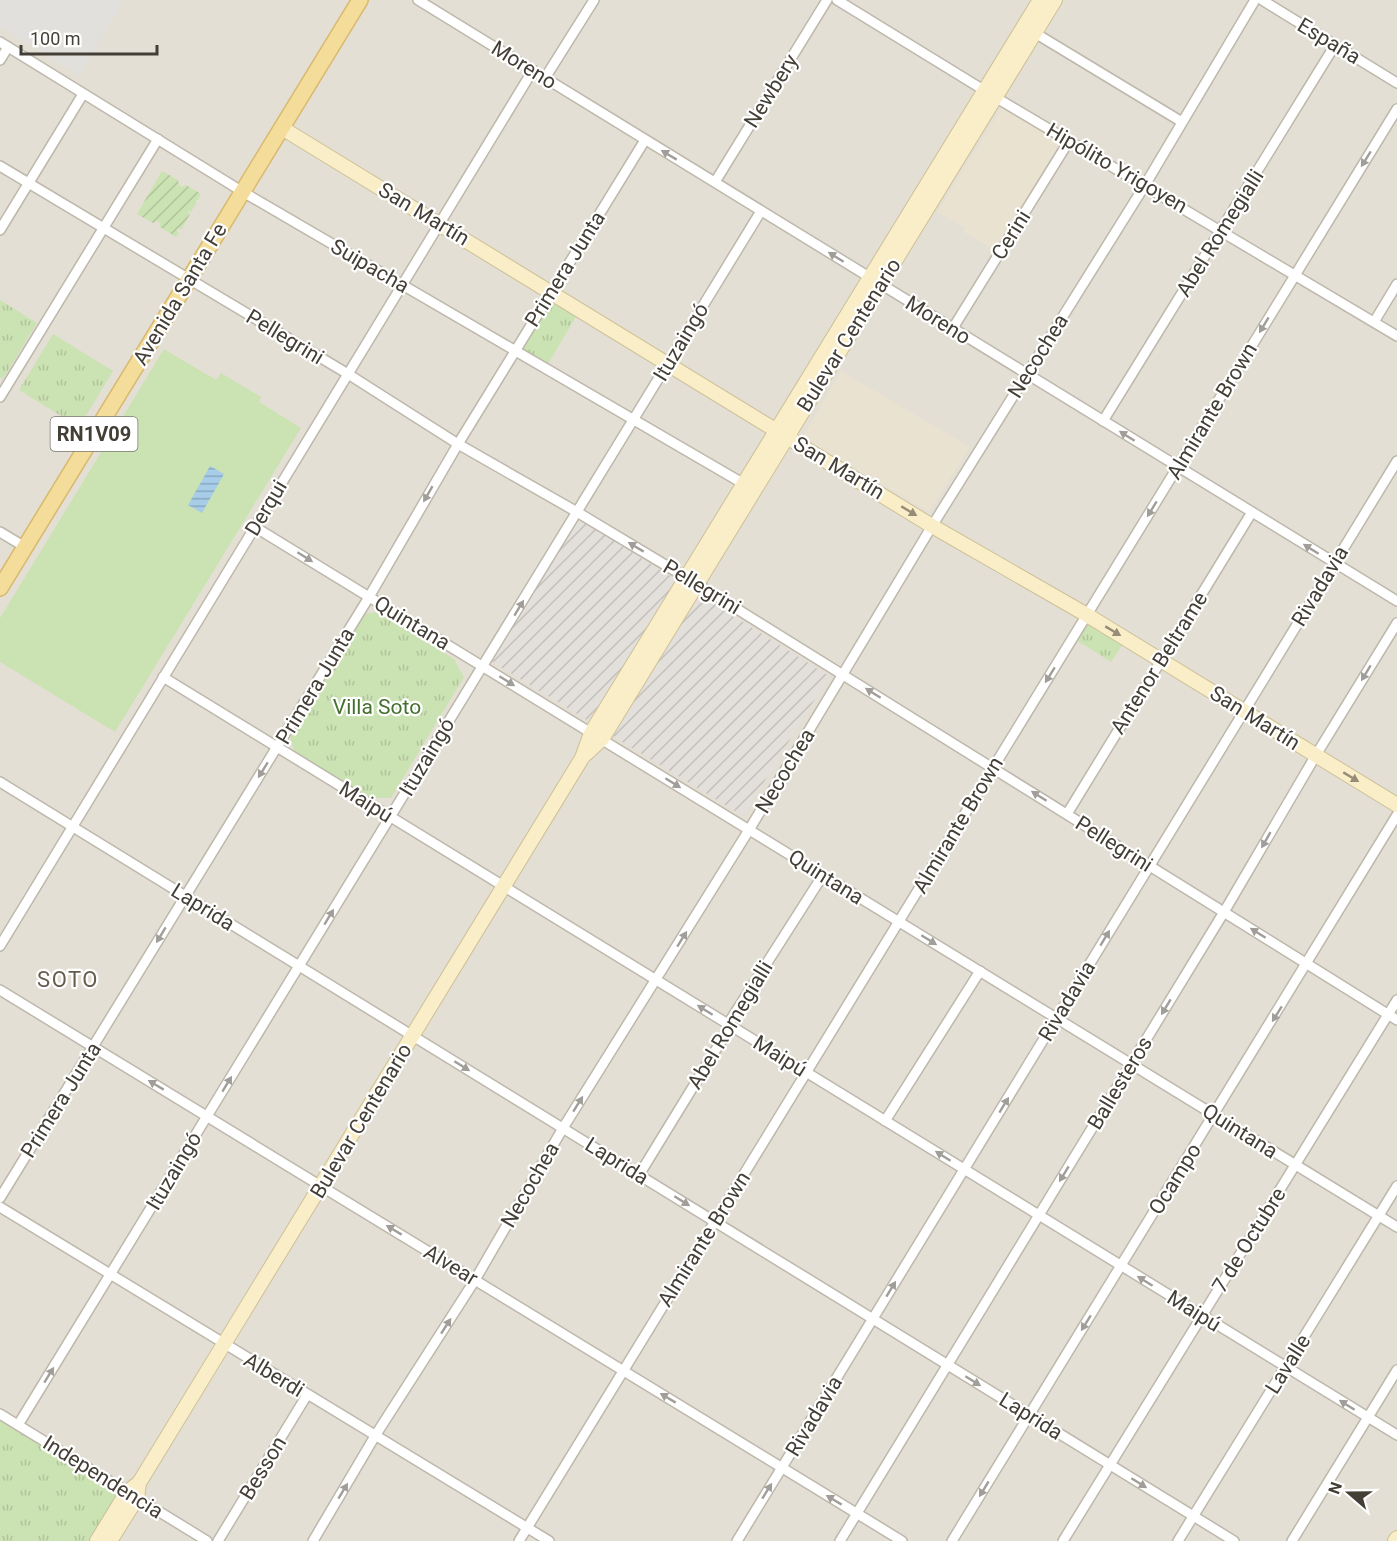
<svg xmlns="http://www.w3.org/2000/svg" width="1397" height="1541" viewBox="0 0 1397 1541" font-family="Roboto,sans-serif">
  <defs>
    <pattern id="industrial-furrows" width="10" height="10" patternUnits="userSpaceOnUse" patternTransform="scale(1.5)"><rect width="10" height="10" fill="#e3dfda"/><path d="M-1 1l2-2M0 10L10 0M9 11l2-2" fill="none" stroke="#c4c0bc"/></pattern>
    <pattern id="park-tufts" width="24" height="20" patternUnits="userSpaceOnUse" patternTransform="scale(1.5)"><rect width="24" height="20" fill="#cbe2b2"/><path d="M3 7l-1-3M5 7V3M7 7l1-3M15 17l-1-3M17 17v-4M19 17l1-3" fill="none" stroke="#b0c39a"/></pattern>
    <pattern id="garden-furrows" width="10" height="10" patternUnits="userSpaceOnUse" patternTransform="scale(1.5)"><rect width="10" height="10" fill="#cbe2b2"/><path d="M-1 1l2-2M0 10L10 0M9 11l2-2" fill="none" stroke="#b0c39a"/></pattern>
    <pattern id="water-rules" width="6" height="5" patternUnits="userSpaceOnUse" patternTransform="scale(1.5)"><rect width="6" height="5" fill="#a7cde9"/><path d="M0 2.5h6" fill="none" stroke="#8aa8be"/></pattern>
  </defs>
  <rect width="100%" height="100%" fill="#f1eee6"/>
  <!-- residential -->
  <rect fill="#e4dfd4" x="0" y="0" width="1397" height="1541"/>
  <!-- industrial -->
  <polygon fill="url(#industrial-furrows)" points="579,519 829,676 743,816 491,661"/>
  <!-- education -->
  <g fill="#e9e2d1">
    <polygon points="1002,108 1062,140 996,250 963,232 965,228 937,212"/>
    <polygon points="841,371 970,447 929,512 802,438"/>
  </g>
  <!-- grass -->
  <polygon fill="#cbe2b2" points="164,349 216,380 221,373 261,397 259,402 301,428 115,732 0,662 0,618"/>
  <!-- park -->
  <g fill="url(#park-tufts)">
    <polygon points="551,292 580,310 545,369 515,352"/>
    <polygon points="0,300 37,323 3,379 0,377"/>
    <polygon points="53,334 113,371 79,427 19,390"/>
    <polygon points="376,612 454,659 464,677 391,798 370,798 295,753 290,737 364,614"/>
    <polygon points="1087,615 1126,639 1111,662 1073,638"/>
    <polygon points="0,1414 127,1492 97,1541 0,1541"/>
  </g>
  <!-- garden -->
  <polygon fill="url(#garden-furrows)" points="162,171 178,180 179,185 182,187 186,185 201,194 198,200 195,200 197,202 191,212 189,210 188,213 190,214 181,230 178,228 177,231 179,233 176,237 160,227 160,223 157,221 153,223 137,214"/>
  <!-- parking -->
  <polygon fill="#e2e0dd" points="0,0 124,0 79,75 0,27"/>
  <!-- water -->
  <polygon fill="url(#water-rules)" points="210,466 224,474 202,513 188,505"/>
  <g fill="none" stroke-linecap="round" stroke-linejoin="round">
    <defs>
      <g id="street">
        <polyline points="418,0 1397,601"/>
        <polyline points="837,0 995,97 1397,336"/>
        <polyline points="1262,0 1397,83"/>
        <polyline points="1035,33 1182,122"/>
        <polyline points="0,42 243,192 744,484"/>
        <polyline points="0,60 8,47"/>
        <polyline points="545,78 594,0"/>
        <polyline points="0,166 348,374 458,444 577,512 697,584 1397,1020"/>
        <polyline points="715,182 827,0"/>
        <polyline points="0,230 83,94"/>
        <polyline points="1374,322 1397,284"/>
        <polyline points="953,328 1069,141"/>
        <polyline points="0,397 158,139"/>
        <polyline points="1103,421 1335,45"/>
        <polyline points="255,527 1397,1227"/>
        <polyline points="0,532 25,547"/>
        <polyline points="163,677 1397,1435"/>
        <polyline points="0,782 1234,1541"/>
        <polyline points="1067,814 1252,512"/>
        <polyline points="0,946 533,70"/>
        <polyline points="0,990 902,1541"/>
        <polyline points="885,1121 980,971"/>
        <polyline points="639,1175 726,1033 728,1024 823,875"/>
        <polyline points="0,1198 369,597 458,444 645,140"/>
        <polyline points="0,1207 549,1541"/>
        <polyline points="0,1414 207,1541"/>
        <polyline points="18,1425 761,211"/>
        <polyline points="218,1541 307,1395"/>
        <polyline points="313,1541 375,1436 475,1280 563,1128 749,830 932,526 1145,185 1255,0"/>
        <polyline points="519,1541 1397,109"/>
        <polyline points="737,1541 1397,461"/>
        <polyline points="840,1541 1224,912 1316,755 1397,623"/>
        <polyline points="952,1541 1397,815"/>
        <polyline points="1063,1541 1397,1000"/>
        <polyline points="1178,1541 1397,1186"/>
        <polyline points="1292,1541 1397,1370"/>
      </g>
      <g id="secondary">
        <polyline points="282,128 932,526 1087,615 1397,805"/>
        <polyline points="586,754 602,739 1055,0"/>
        <polyline points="97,1541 127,1492 139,1483"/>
        <polyline points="110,1541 137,1498 139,1483 582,758 591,733 1040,0"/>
        <polyline points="1395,1541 1397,1538"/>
      </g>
      <polyline id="primary" points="0,588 360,0"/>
    </defs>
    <!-- street casing -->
    <use href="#street" stroke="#beb8ac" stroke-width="12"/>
    <!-- secondary casing -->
    <use href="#secondary" stroke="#cdc099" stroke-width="16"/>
    <!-- primary casing -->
    <use href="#primary" stroke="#d8b96d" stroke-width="18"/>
    <!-- street -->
    <use href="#street" stroke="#fff" stroke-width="9"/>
    <!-- secondary -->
    <use href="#secondary" stroke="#f9eec7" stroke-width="14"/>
    <!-- primary -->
    <use href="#primary" stroke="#f4dc9b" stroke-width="15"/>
  </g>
  <!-- one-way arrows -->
  <defs><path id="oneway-solid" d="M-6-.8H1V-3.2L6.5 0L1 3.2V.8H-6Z" transform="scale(1.5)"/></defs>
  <g fill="#a19e9a">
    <use href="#oneway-solid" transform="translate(669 155) rotate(-149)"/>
    <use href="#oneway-solid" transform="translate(1366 159) rotate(122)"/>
    <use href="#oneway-solid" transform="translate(836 257) rotate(-148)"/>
    <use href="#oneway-solid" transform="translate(1264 325) rotate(121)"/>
    <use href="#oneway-solid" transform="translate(1127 436) rotate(-148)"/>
    <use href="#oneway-solid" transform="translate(428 494) rotate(120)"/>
    <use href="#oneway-solid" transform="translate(1152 509) rotate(121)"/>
    <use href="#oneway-solid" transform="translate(636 547) rotate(-149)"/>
    <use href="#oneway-solid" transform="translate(1311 549) rotate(-148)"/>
    <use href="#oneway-solid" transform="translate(305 557) rotate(32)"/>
    <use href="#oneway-solid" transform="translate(519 608) rotate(-59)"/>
    <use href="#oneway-solid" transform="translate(1366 673) rotate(121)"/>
    <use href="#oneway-solid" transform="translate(1050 675) rotate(122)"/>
    <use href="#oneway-solid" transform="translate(507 681) rotate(32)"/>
    <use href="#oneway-solid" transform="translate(873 693) rotate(-148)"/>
    <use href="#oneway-solid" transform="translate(263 770) rotate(122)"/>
    <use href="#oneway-solid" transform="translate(673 783) rotate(32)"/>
    <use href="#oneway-solid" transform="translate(1039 796) rotate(-148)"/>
    <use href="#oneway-solid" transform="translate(1266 840) rotate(120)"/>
    <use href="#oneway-solid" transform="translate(329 917) rotate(-59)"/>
    <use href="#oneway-solid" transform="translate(1258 933) rotate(-148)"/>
    <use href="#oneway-solid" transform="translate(161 935) rotate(121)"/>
    <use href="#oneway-solid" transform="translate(1105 938) rotate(-59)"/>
    <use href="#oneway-solid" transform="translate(682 939) rotate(-58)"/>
    <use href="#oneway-solid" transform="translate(929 940) rotate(32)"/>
    <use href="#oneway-solid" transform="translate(1166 1007) rotate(121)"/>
    <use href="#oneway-solid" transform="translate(705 1010) rotate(-148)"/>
    <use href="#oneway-solid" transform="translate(1277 1014) rotate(122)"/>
    <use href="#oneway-solid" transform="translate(462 1066) rotate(32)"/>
    <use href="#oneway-solid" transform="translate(227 1084) rotate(-59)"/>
    <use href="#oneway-solid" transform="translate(156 1085) rotate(-149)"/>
    <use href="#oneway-solid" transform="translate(578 1104) rotate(-58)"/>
    <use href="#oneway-solid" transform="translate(1004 1105) rotate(-59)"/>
    <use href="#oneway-solid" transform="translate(943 1156) rotate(-148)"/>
    <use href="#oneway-solid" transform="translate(1064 1174) rotate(121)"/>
    <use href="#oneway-solid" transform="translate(682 1201) rotate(32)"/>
    <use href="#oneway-solid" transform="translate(394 1230) rotate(-149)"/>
    <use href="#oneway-solid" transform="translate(1145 1281) rotate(-148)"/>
    <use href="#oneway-solid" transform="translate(891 1289) rotate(-59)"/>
    <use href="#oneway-solid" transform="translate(1086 1323) rotate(122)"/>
    <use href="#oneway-solid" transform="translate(446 1326) rotate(-57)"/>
    <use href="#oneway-solid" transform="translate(49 1375) rotate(-58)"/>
    <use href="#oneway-solid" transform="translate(973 1381) rotate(32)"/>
    <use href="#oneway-solid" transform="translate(668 1398) rotate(-149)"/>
    <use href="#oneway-solid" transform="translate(1347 1405) rotate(-148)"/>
    <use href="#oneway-solid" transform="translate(1139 1483) rotate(32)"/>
    <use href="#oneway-solid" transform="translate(984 1489) rotate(121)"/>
    <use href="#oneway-solid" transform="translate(343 1491) rotate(-59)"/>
    <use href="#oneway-solid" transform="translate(767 1491) rotate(-58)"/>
    <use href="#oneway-solid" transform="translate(834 1500) rotate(-149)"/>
  </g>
  <g fill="#958d77">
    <use href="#oneway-solid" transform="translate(909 511) rotate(31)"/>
    <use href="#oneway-solid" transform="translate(1113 631) rotate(31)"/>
    <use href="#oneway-solid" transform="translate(1351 777) rotate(31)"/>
  </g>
  <g text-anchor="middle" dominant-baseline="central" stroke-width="4.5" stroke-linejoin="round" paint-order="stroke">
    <!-- shield labels -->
    <rect fill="#fff" stroke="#7b7872" stroke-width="1.5" x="50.5" y="417" width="87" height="34" rx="4.5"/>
    <g font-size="20" font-weight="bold" fill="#433e36">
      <text x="94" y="434">RN1V09</text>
    </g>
    <!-- street labels -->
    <g font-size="21" fill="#433e36" stroke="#fff">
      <text transform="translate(1329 41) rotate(31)">España</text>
      <text transform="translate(524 65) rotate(32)">Moreno</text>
      <text transform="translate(771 91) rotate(-58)">Newbery</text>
      <text transform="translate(1117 168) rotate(30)">Hipólito Yrigoyen</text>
      <text transform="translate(424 214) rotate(31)">San Martín</text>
      <text transform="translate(1220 233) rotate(-58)">Abel Romegialli</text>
      <text transform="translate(1011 235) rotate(-58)">Cerini</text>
      <text transform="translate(370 266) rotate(30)">Suipacha</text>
      <text transform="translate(565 269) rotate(-58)">Primera Junta</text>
      <text transform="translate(180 294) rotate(-59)">Avenida Santa Fe</text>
      <text transform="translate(938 320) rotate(32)">Moreno</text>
      <text transform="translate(849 335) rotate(-58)">Bulevar Centenario</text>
      <text transform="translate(285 337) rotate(31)">Pellegrini</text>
      <text transform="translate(681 342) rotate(-59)">Ituzaingó</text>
      <text transform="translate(1038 356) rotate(-58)">Necochea</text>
      <text transform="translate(1212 411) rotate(-59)">Almirante Brown</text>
      <text transform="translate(839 468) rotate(31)">San Martín</text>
      <text transform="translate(266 508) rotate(-59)">Derqui</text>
      <text transform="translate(1320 586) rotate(-59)">Rivadavia</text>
      <text transform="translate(702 587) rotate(31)">Pellegrini</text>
      <text transform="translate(412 623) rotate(31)">Quintana</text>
      <text transform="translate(1159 663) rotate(-58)">Antenor Beltrame</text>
      <text transform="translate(315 686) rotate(-59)">Primera Junta</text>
      <text transform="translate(1255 718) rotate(32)">San Martín</text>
      <text transform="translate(427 757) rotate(-59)">Ituzaingó</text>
      <text transform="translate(785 771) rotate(-59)">Necochea</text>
      <text transform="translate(366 802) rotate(32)">Maipú</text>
      <text transform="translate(958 825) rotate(-59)">Almirante Brown</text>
      <text transform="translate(1114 844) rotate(32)">Pellegrini</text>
      <text transform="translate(826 877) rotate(32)">Quintana</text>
      <text transform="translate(203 907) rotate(32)">Laprida</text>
      <text transform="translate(1067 1001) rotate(-59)">Rivadavia</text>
      <text transform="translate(730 1025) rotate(-59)">Abel Romegialli</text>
      <text transform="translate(780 1056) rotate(32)">Maipú</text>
      <text transform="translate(1120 1083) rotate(-59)">Ballesteros</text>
      <text transform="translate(61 1100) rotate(-58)">Primera Junta</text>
      <text transform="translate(361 1121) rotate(-59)">Bulevar Centenario</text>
      <text transform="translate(1240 1131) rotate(32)">Quintana</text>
      <text transform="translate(617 1161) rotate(32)">Laprida</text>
      <text transform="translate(174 1171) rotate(-59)">Ituzaingó</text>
      <text transform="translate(1175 1179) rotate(-58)">Ocampo</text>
      <text transform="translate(530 1185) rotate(-60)">Necochea</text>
      <text transform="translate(704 1239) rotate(-58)">Almirante Brown</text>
      <text transform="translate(1249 1240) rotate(-58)">7 de Octubre</text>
      <text transform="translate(451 1265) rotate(31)">Alvear</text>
      <text transform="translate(1194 1311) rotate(32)">Maipú</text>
      <text transform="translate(1288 1364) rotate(-58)">Lavalle</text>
      <text transform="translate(274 1375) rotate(31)">Alberdi</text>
      <text transform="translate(814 1416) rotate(-59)">Rivadavia</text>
      <text transform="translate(1031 1416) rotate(32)">Laprida</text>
      <text transform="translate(263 1468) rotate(-59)">Besson</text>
      <text transform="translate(103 1477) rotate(32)">Independencia</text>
    </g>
    <!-- park labels -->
    <g font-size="21" fill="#466f2f" stroke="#fff">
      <text x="377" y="707">Villa Soto</text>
    </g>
    <!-- neighbourhood labels -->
    <g font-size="22" letter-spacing="1.5" fill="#655c4e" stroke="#fff">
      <text x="68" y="979">SOTO</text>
    </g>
  </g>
  <!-- north arrow -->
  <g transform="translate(1349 1493) rotate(290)" stroke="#ffffff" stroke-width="4.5" paint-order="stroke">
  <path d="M0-4.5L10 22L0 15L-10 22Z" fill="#433e36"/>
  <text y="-9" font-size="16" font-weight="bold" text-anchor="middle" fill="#433e36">N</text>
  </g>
  <!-- scale -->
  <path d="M21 45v9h136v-9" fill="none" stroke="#433e36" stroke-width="3"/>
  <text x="30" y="45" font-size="18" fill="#433e36" stroke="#ffffff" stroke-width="4.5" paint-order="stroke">100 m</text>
</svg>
